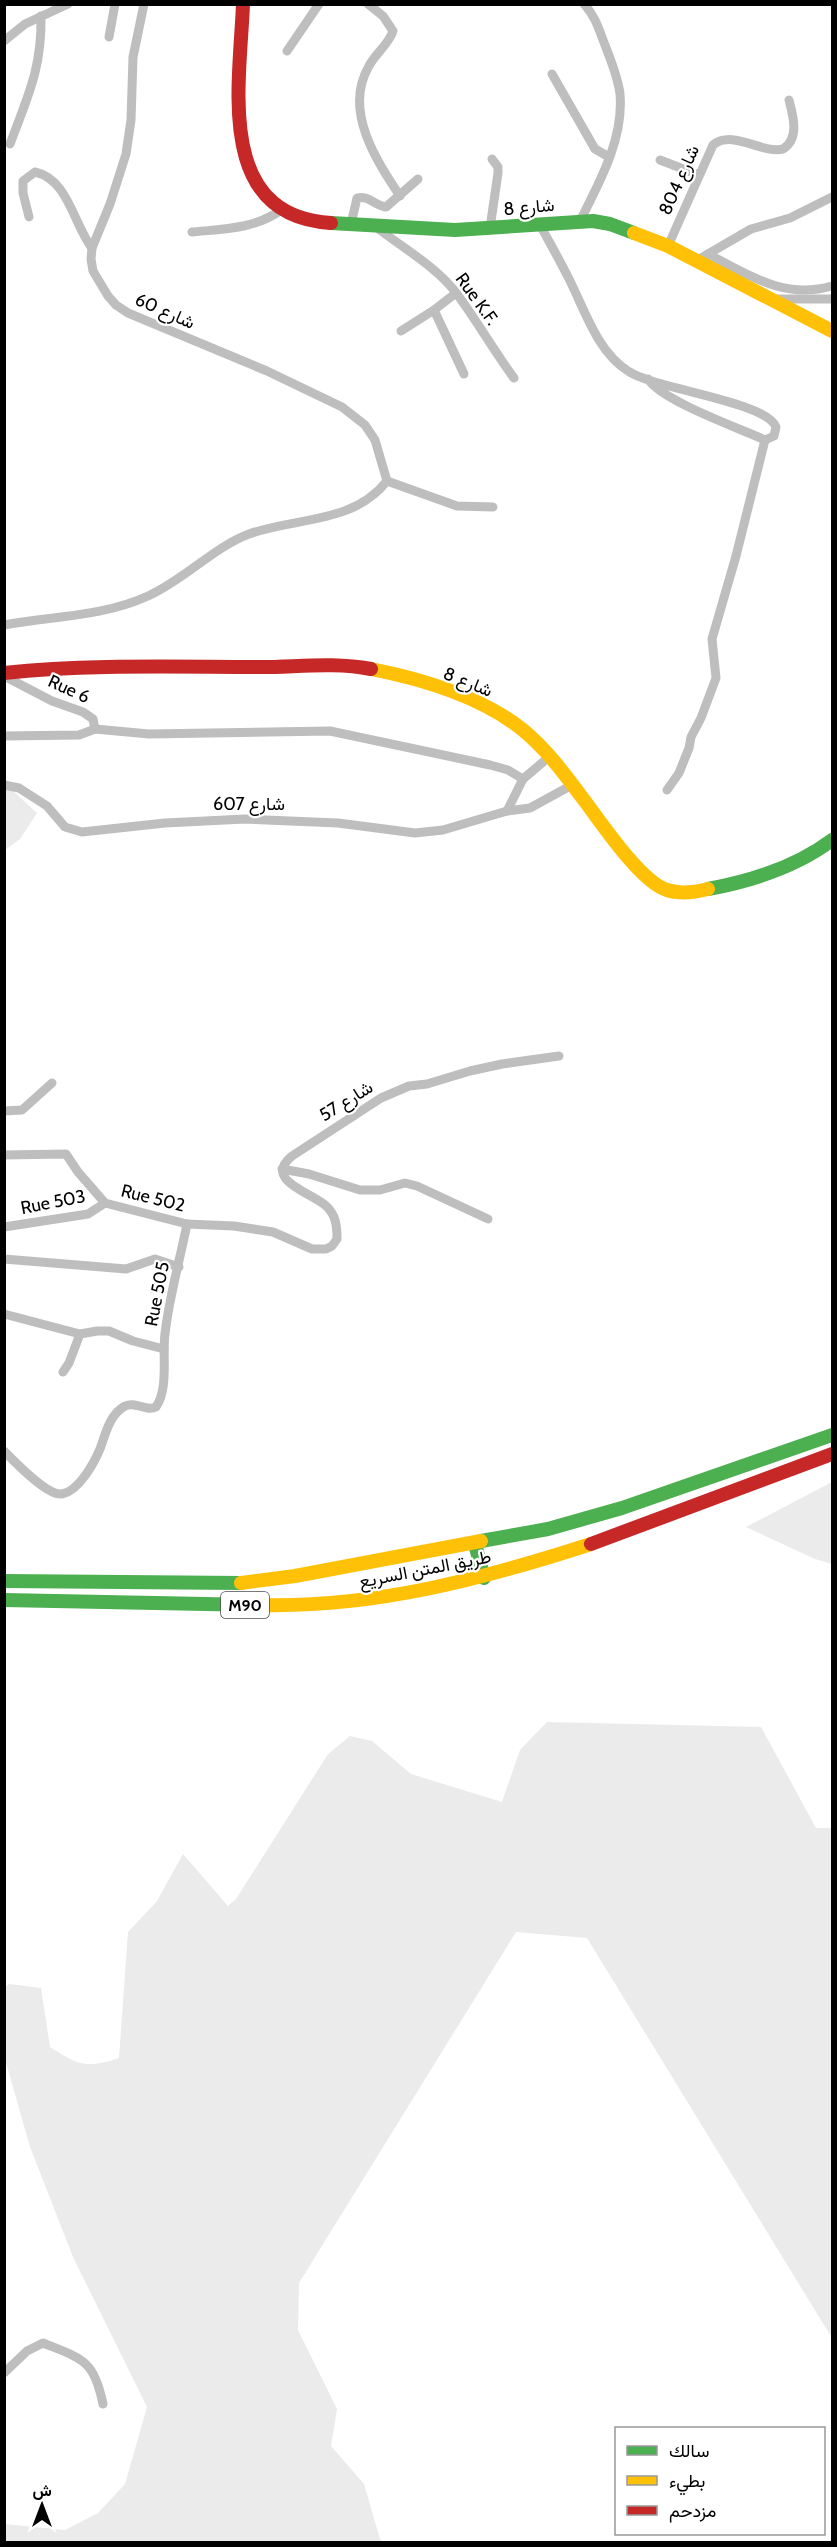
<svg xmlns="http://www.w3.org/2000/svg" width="837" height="2547" viewBox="0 0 837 2547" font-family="Cabin,Vazirmatn,sans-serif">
  <rect width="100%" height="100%" fill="#fff"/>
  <!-- green -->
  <g fill="#ebebeb">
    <polygon points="4,790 12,790 37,813 20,839 5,850"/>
    <polygon points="832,1482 832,1564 815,1559 746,1527"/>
    <path d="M547,1722L761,1727L816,1828H832V2338L587,1938L516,1932L299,2283L298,2330L337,2409L331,2446L364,2484L380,2539L383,2542H5V2524L65,2530L98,2513L125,2484L147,2407L73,2257L30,2147L5,2059V1987L9,1984L41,1988L50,2047C78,2065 86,2069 119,2058L128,1932L157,1901L183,1854L228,1906L236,1899L328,1754L350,1736L372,1741L411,1774L502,1802L520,1750Z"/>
  </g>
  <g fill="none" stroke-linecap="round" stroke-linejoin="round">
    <!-- street -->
    <g stroke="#bebebe" stroke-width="9">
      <polyline points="144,4 133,57 131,120 126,154 110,204 92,248 91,259 93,271 108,296 116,305 128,313 267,371 342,407 365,425 375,440 387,481"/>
      <path d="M368,4L383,16L393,31C389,44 375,54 369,66C343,110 376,160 400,196"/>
      <polyline points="109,37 115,4"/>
      <polyline points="4,41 25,24 68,4"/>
      <polyline points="287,51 319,4"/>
      <polyline points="552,74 595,149 609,157"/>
      <path d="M10,144C28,96 42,68 41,16"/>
      <polyline points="660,160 699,175"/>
      <path d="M29,217L23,193V181L35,172C68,179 74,225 92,248"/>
      <path d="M580,221C599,183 624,139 620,94C618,77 611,61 605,45C599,30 596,17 584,4"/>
      <path d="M539,223C548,240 558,257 567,275C584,307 596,351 628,371C654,389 766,401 776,427L774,436L765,440C739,428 662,401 648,379"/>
      <path d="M351,224L357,198C369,195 375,206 386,207L418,179"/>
      <path d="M376,227C403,248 437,267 457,294C477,321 494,351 514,378"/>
      <polyline points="490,228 498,173 498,167 492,159"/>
      <path d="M192,232C223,229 255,229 281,210"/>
      <path d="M668,246L713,145C733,129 761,154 783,149C800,138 793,116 789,100"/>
      <path d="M708,254C749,275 784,300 832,286"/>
      <polyline points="696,261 751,229 790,218 832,197"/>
      <polyline points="771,299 832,299"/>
      <polyline points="434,310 464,374"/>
      <polyline points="401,331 434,310 456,293"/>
      <polyline points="387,481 457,506 493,507"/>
      <path d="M4,625C53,616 102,617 148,596C184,580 214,547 249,534C297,517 353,524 387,481"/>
      <polyline points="4,676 52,701 83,712 93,719 95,729 79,735 4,736"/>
      <polyline points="95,729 149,734 330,731 490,765 508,770 523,779"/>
      <polyline points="4,785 19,788 47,806 65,827 82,832 165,823 245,819 338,823 415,833 443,830 507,811 530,808 572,785"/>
      <polyline points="667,790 679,773 689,748 691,737 701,718 716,678 712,639 736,556 765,440"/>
      <polyline points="507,811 523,779 549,757"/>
      <polyline points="4,1111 22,1110 52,1083"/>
      <path d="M4,1155L66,1154L78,1172L105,1203L187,1224L234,1226L273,1232L312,1249H326L332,1246L337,1239C337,1226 336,1214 325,1205C310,1192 263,1180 292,1156L381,1098L409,1086L427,1084L470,1071L502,1064L559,1056"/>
      <polyline points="282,1169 309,1174 360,1190 380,1190 405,1183 417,1186 488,1219"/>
      <polyline points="4,1227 88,1214 105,1203"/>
      <polyline points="4,1259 126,1269 155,1259 179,1267"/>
      <polyline points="4,1314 80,1334 97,1331 109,1331 133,1341 164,1349"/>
      <polyline points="63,1372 69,1363 80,1334"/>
      <path d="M4,1451C15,1462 47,1496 62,1494C79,1491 94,1463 100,1449C106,1433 109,1415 125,1406C136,1401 146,1412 156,1407C169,1388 162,1355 165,1334C169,1297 180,1260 187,1224"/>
      <path d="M4,2373L27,2351L43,2343C83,2359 94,2360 103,2404"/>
    </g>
    <!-- fast -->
    <g stroke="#4caf50" stroke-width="14">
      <polyline points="331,223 455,230 593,221 610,224 634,233"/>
      <path d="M708,889C752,881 796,867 832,840"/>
      <polyline points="481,1541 548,1529 622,1508 832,1435"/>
      <polyline points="475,1544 484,1578"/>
      <polyline points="4,1581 241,1583"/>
      <polyline points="4,1600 259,1605"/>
    </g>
    <!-- slow -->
    <g stroke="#ffc107" stroke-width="14">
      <polyline points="634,233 668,246 832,331"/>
      <path d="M371,669C422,679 482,697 523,730C545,748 564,773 581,796C599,819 640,882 667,890C679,894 696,892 708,889"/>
      <polyline points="241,1583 295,1576 481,1541"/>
      <path d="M259,1605C374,1608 483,1579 591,1544"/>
    </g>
    <!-- jam -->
    <g stroke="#c62828" stroke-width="14">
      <path d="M243,4C240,84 214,216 331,223"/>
      <path d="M4,673C90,664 175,667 261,667C297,667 334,662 371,669"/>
      <polyline points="591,1544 832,1454"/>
    </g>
  </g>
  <g text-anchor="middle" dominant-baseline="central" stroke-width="4.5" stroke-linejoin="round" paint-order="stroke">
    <!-- shield labels -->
    <rect fill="#fff" stroke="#4c4c4c" stroke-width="1.5" x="221" y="1592" width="48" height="26" rx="4.5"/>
    <g font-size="16" font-weight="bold" fill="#000">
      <text x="245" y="1605">M90</text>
    </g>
    <!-- street labels -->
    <g font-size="18" fill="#000" stroke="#fff">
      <text transform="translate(679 180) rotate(-66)">شارع 804</text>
      <text transform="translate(529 207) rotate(-5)">شارع 8</text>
      <text transform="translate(477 299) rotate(54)">Rue K.F.</text>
      <text transform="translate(165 311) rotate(24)">شارع 60</text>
      <text transform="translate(468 682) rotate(22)">شارع 8</text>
      <text transform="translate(69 689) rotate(24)">Rue 6</text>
      <text x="249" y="804">شارع 607</text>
      <text transform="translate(346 1101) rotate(-32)">شارع 57</text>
      <text transform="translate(153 1198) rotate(14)">Rue 502</text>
      <text transform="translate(53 1202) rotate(-11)">Rue 503</text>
      <text transform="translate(157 1294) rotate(-79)">Rue 505</text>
      <text transform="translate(425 1569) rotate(-11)">طريق المتن السريع</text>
    </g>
  </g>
  <!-- border -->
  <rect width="837" height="2547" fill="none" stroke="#000000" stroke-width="12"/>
  <!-- legend -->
  <rect x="615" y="2427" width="210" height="108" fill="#ffffff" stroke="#999999" stroke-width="1.5"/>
  <rect x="627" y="2446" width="30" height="9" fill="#4caf50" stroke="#999999" stroke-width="1.5"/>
  <text x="669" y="2457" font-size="18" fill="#000000">سالك</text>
  <rect x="627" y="2476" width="30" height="9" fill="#ffc107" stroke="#999999" stroke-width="1.5"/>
  <text x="669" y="2487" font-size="18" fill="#000000">بطيء</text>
  <rect x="627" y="2506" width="30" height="9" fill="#c62828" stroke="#999999" stroke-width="1.5"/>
  <text x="669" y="2517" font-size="18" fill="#000000">مزدحم</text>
  <!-- north arrow -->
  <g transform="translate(42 2505)" stroke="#ffffff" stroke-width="4.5" paint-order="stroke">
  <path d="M0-4.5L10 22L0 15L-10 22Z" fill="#000000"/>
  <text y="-9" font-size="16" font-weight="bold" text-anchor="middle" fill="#000000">ش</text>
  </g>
</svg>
